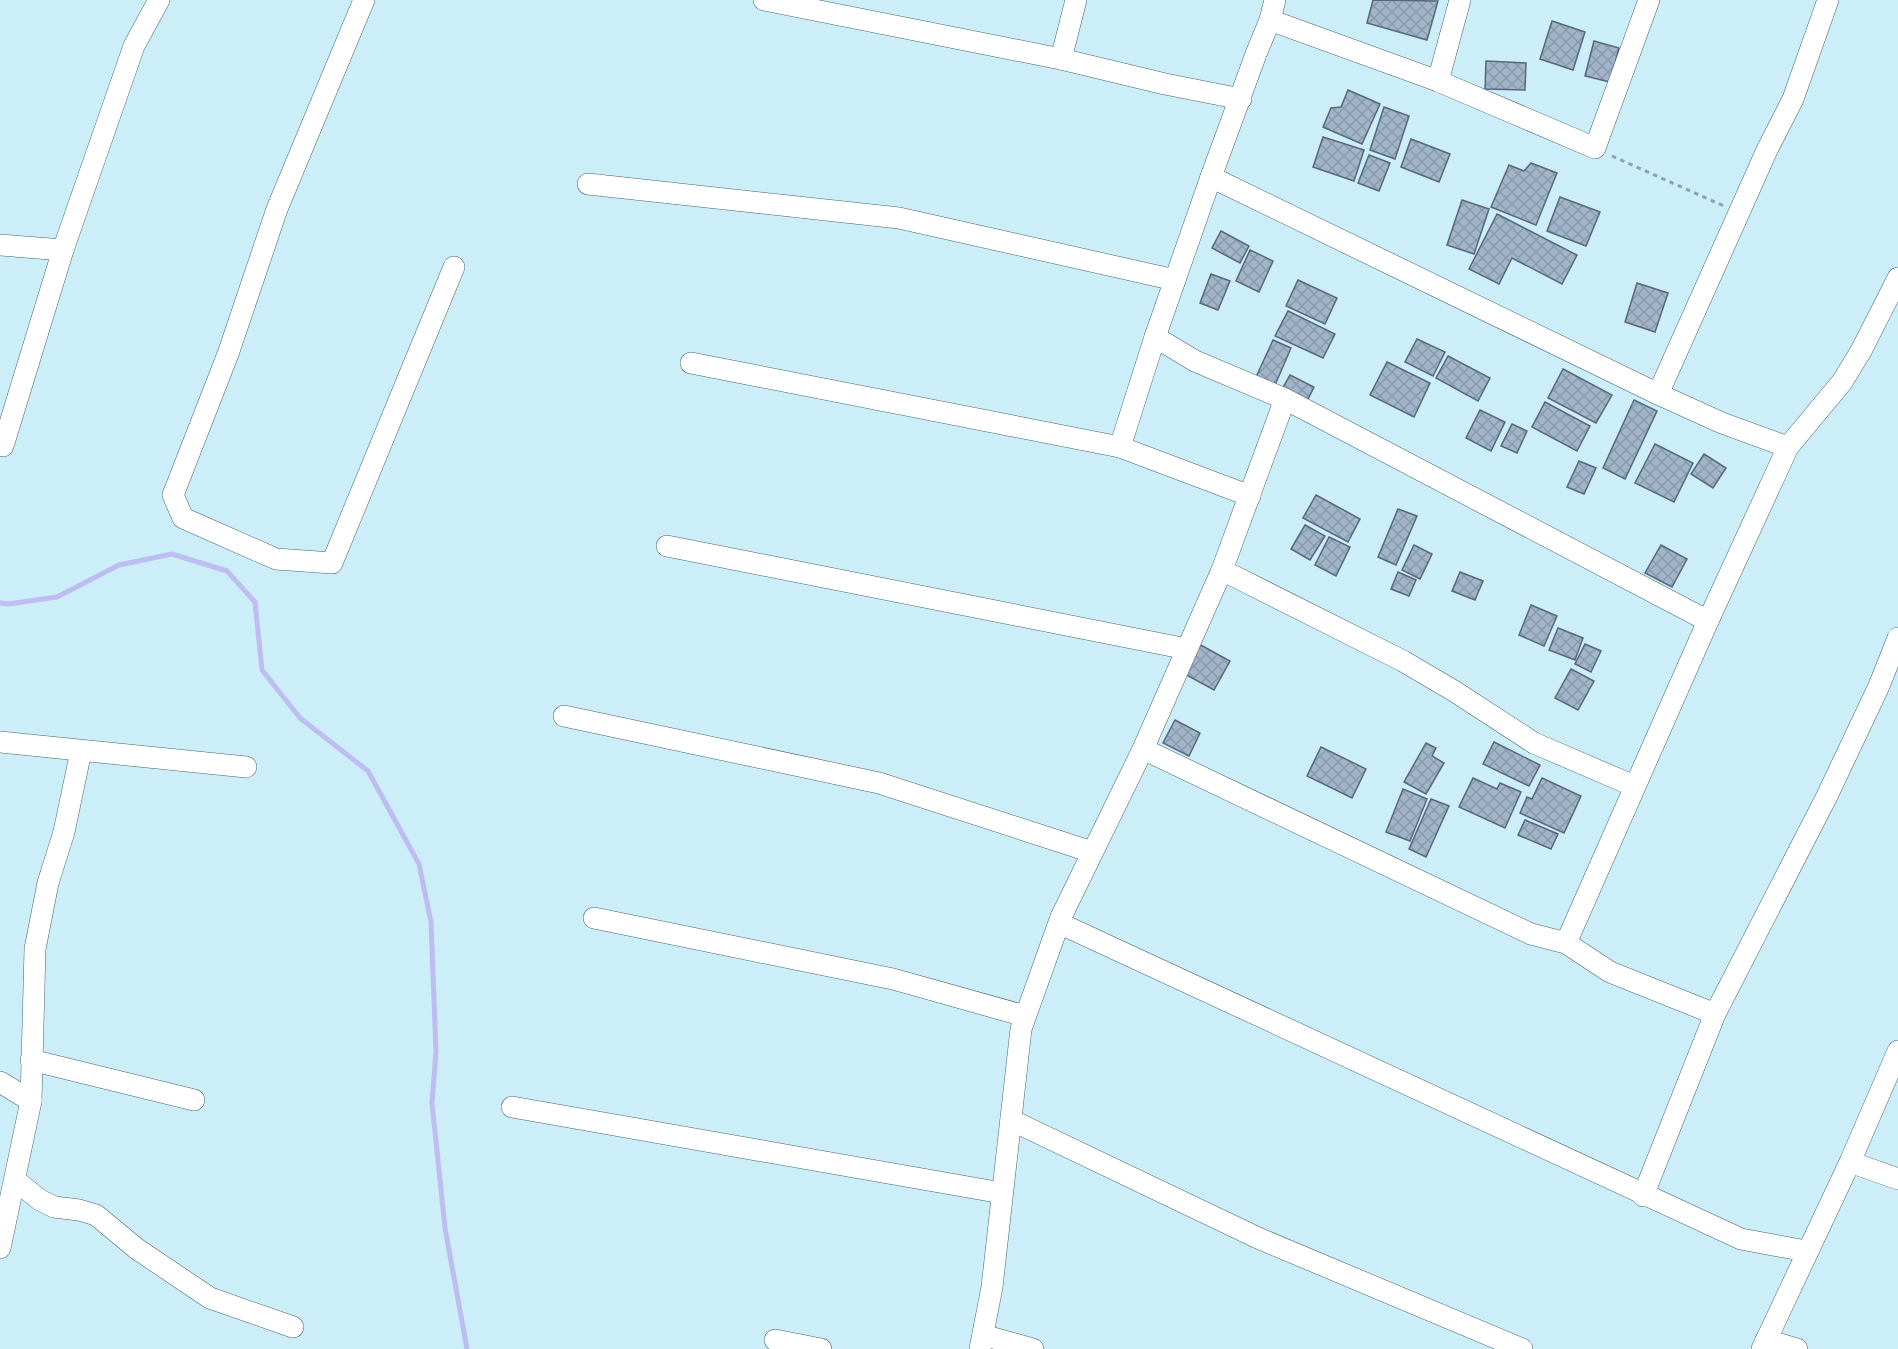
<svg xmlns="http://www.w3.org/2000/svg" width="1898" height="1349" viewBox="0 0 1898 1349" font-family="'Public Sans',sans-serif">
  <defs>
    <pattern id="building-cross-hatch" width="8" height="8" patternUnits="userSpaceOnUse" patternTransform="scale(1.5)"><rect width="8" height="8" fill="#a1b4c9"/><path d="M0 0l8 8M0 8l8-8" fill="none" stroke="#899aac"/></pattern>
  </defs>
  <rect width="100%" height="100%" fill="#cceef8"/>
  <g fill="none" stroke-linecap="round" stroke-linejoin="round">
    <!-- stream -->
    <polyline stroke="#bebdf2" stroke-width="5" points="0,603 8,604 57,597 119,565 172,554 227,571 255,602 262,670 300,718 368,771 419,864 431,922 436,1052 432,1103 445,1228 467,1349"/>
  </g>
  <!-- building -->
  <g fill="url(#building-cross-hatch)" stroke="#57687c" stroke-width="1.5">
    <polygon points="1373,0 1438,1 1427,40 1367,23"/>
    <polygon points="1552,21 1585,32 1573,70 1540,59"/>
    <polygon points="1594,41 1619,48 1610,82 1585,76"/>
    <polygon points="1486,61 1526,63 1525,90 1485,89"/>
    <polygon points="1348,90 1380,104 1362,144 1323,127 1331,108 1341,107"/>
    <polygon points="1384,107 1409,116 1395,159 1370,150"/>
    <polygon points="1323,137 1364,150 1354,181 1313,167"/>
    <polygon points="1411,139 1450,154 1439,182 1401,167"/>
    <polygon points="1369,155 1390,163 1379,191 1358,183"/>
    <polygon points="1531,163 1557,173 1536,225 1491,207 1509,165 1524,171"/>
    <polygon points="1560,197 1600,212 1586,246 1547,231"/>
    <polygon points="1462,200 1489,209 1474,254 1447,245"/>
    <polygon points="1497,214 1577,255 1562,284 1512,258 1499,284 1469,269"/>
    <polygon points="1221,231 1249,246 1240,263 1212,248"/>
    <polygon points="1250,250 1273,261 1259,292 1236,281"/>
    <polygon points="1211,274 1230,281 1218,310 1200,303"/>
    <polygon points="1298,280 1337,298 1325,324 1286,306"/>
    <polygon points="1637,283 1668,293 1655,332 1625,322"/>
    <polygon points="1288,311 1335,334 1323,358 1275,336"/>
    <polygon points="1417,339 1445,352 1433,376 1405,362"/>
    <polygon points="1273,340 1291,348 1275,385 1256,377"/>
    <polygon points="1448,356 1490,378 1478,401 1436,378"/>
    <polygon points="1387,362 1430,383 1414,417 1370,395"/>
    <polygon points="1563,369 1612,395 1596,423 1548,398"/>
    <polygon points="1290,375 1314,387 1306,403 1281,391"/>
    <polygon points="1634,400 1657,411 1625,479 1603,468"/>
    <polygon points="1545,402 1590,426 1577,451 1532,427"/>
    <polygon points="1480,410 1505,422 1491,451 1466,438"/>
    <polygon points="1512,424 1527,431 1517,453 1501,446"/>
    <polygon points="1655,444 1693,463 1674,502 1635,483"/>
    <polygon points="1704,454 1726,468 1713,488 1691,474"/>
    <polygon points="1579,461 1596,468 1584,494 1567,487"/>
    <polygon points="1316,495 1360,519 1348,542 1303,518"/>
    <polygon points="1398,509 1417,516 1396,565 1378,557"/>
    <polygon points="1305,525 1325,536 1310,560 1291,549"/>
    <polygon points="1329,537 1350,547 1336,576 1315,565"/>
    <polygon points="1414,545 1432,554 1420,579 1402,570"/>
    <polygon points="1661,545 1687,559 1672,587 1645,573"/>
    <polygon points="1398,572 1416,580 1409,596 1391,589"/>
    <polygon points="1460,572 1483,581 1475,600 1452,591"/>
    <polygon points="1531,605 1557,616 1544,646 1519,635"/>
    <polygon points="1558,628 1583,638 1575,660 1549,650"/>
    <polygon points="1197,643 1230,661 1214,690 1181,672"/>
    <polygon points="1585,644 1601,651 1591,672 1575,664"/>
    <polygon points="1571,669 1594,681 1578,710 1555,698"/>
    <polygon points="1175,720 1200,733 1189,756 1163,743"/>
    <polygon points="1494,742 1540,765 1529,786 1483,764"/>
    <polygon points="1426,743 1436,748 1432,756 1444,763 1426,794 1404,782"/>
    <polygon points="1321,747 1366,769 1352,798 1307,776"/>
    <polygon points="1473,778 1497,789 1500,783 1521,792 1505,828 1459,807"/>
    <polygon points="1542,778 1581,796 1564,833 1520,813 1527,797 1532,799"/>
    <polygon points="1403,789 1427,799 1410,841 1386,832"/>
    <polygon points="1431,799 1449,806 1426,857 1409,849"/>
    <polygon points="1525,820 1558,834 1551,849 1518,835"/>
  </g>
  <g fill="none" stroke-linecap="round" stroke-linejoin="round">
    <defs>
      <g id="minor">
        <polyline points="364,0 277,209 228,354 173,495 183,518 276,559 332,563 454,267"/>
        <polyline points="764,0 1061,59 1165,84 1241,99"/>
        <polyline points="1270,20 1438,81 1595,148 1649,0"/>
        <polyline points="1061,59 1076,0"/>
        <polyline points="1438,81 1460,0"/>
        <polyline points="1211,177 1658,394 1722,423 1788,447"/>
        <polyline points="588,184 899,218 1175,280"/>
        <polyline points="0,245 63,250"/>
        <polyline points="1155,337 1195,361 1285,399 1708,621"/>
        <polyline points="691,363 1120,447 1250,496"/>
        <polyline points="1658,394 1767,150 1793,99 1828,0"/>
        <polyline points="1285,399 1222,570 1143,749 1061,917 1061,924 1741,1239 1806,1251"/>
        <polyline points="3,446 63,250 134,46 159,0"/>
        <polyline points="1120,447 1155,337 1211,177 1256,54 1270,20 1275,0"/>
        <polyline points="667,546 1187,649"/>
        <polyline points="1222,570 1403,661 1454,691 1534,743 1634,786"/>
        <polyline points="564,716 879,783 1092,852"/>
        <polyline points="0,742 246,767"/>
        <polyline points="1143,749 1531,934 1566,943 1610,972 1715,1014"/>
        <polyline points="594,918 893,979 1025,1016"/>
        <polyline points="1566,943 1708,621 1788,447 1842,382 1861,351 1898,278"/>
        <polyline points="31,1060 194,1100"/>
        <polyline points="0,1082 31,1101"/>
        <polyline points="512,1107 1002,1193"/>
        <polyline points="1011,1120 1258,1238 1522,1349"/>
        <polyline points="1850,1162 1898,1179"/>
        <polyline points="15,1180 40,1200 54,1207 79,1210 96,1215 137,1249 210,1298 293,1327"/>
        <polyline points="1643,1196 1715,1014 1827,796 1879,686 1898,638"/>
        <polyline points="0,1248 31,1101 35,949 48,883 64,832 81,751"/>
        <polyline points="983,1335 1033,1349"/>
        <polyline points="775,1340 821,1349"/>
        <polyline points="1766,1340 1797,1349"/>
        <polyline points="980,1349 992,1287 1021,1029 1061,917"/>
        <polyline points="1762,1349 1850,1162 1898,1051"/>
      </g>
    </defs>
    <!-- minor casing -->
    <use href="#minor" stroke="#46646c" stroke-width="22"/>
    <!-- path -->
    <polyline stroke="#8aa4ac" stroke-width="3" stroke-dasharray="4.5 4.5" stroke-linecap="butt" points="1612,156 1724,206"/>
    <!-- minor -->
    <use href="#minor" stroke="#fff" stroke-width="21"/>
  </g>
</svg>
